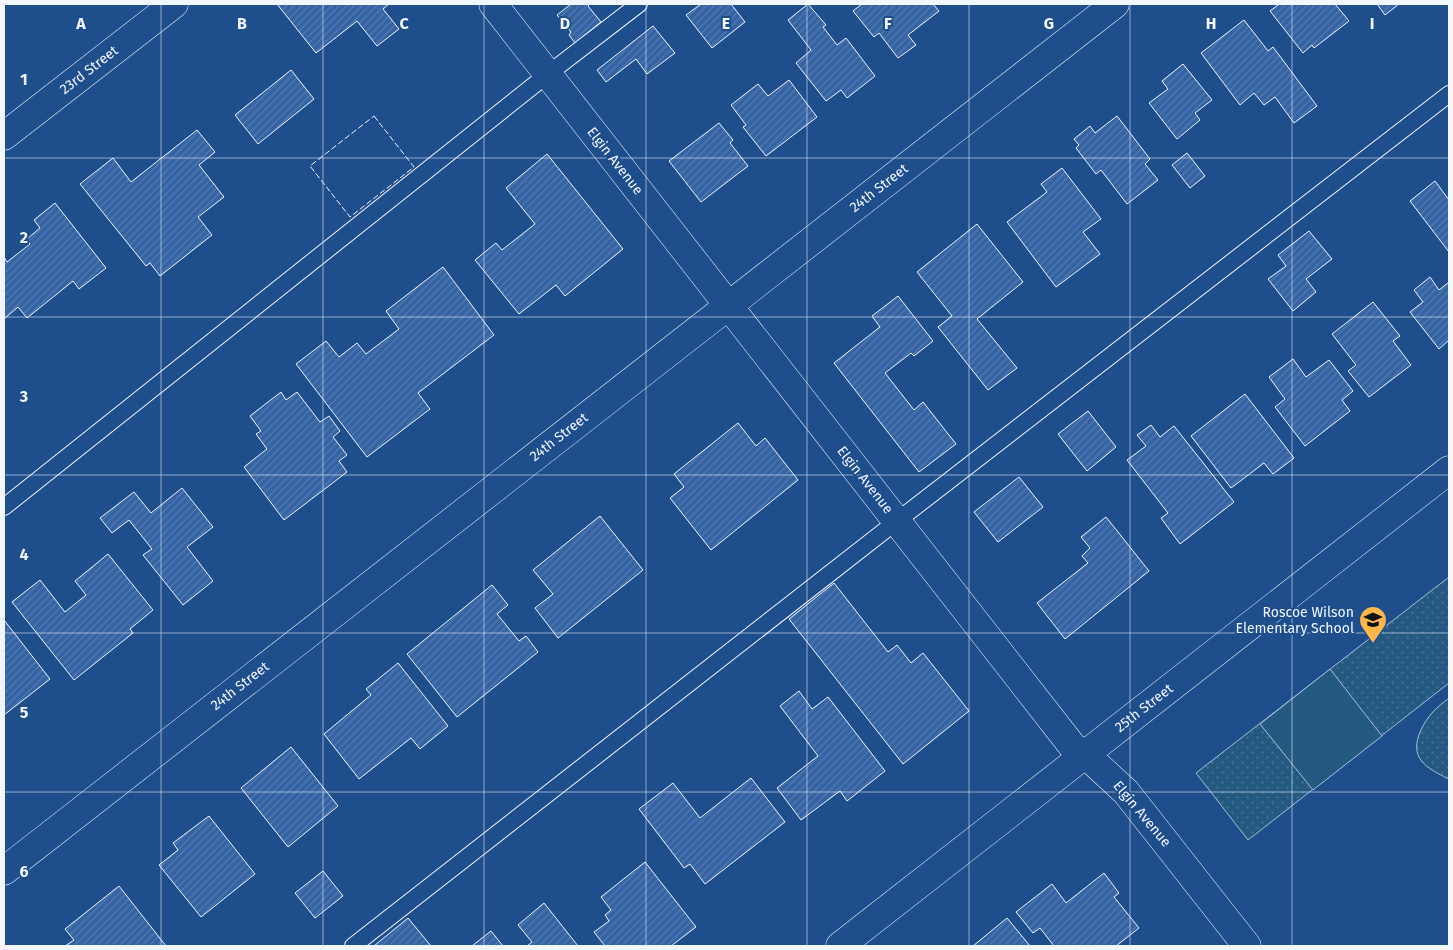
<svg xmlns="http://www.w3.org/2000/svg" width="1453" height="950" viewBox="0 0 1453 950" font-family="'Fira Sans',sans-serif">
  <defs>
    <pattern id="park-dots" width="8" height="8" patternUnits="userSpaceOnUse" patternTransform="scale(1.25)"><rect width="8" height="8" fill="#245a82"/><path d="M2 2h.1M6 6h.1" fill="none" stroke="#447295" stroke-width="1.8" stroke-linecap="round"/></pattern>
    <pattern id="building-hatch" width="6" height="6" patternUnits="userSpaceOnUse" patternTransform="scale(1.25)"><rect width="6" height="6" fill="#3563a3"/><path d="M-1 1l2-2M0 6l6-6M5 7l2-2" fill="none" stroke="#537ab1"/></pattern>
  </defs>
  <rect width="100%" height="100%" fill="#1f4e8c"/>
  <!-- park -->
  <g fill="url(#park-dots)" stroke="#a8bbd7">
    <polygon points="1449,577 1449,683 1248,840 1196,773"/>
    <path d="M1449,698V779C1426,768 1408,758 1421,730C1428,715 1436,708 1449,698Z"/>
  </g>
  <!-- pitch -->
  <polygon fill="#245a82" stroke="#a8bbd7" points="1330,669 1382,736 1313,790 1260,724"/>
  <!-- building -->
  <g fill="url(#building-hatch)" stroke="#f2f6ff">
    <polygon points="277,4 389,4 383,9 399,29 377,46 357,21 316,53"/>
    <polygon points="571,4 590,4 588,6 601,22 575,43 569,35 571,32 557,15"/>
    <polygon points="701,4 731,4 745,22 712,48 686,15"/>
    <polygon points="808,4 826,25 823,27 837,45 846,38 875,76 847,98 841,90 826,101 796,63 811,50 788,20"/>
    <polygon points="862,4 933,4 939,11 908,35 916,45 898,58 879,33 874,37 853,11"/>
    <polygon points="1276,4 1335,4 1349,21 1314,48 1312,45 1303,53 1270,11 1278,5"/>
    <polygon points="1377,4 1399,4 1385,15"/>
    <polygon points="1244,20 1268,51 1273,47 1317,106 1294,123 1275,97 1264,105 1254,93 1240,105 1201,53"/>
    <polygon points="653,26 675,53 647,74 636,59 606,82 597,70"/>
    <polygon points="1183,64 1212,100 1195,113 1200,120 1177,139 1149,103 1168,89 1162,81"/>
    <polygon points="291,70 314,99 258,144 235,115"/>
    <polygon points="789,80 817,117 766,156 743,127 746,125 731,105 758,84 768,96"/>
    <polygon points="1117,116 1150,159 1145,164 1158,180 1127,204 1101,170 1096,174 1076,148 1079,145 1074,139 1090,126 1095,133"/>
    <polygon points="719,123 733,140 730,143 748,166 701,202 669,161"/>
    <polygon points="197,130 215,152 199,165 224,197 198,217 212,235 160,276 150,263 146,266 80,184 113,158 131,182"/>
    <polygon points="1187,153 1205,176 1190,188 1172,165"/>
    <polygon points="547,154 623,249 565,296 556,285 519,314 475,260 496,243 502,250 535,224 506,188"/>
    <polygon points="1062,168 1101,219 1083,232 1100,254 1056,287 1007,222 1047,192 1041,184"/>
    <polygon points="1435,181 1449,200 1449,252 1410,201"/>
    <polygon points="55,203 106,268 79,289 73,281 27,318 18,307 4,319 4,257 7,262 30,244 27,239 40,228 34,220"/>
    <polygon points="977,224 1023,282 977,319 1017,368 988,390 938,327 952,316 917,272"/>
    <polygon points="1309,231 1332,259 1306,279 1316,292 1293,311 1268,279 1286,266 1278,255"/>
    <polygon points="443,267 494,335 418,393 430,409 367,457 296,364 326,341 339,357 357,343 366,354 399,329 386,311"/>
    <polygon points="1430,277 1439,290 1449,282 1449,340 1439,349 1410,312 1423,302 1414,290"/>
    <polygon points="898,296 933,341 914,356 911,353 885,373 914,410 923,402 956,444 919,472 834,363 880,327 872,316"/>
    <polygon points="1373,302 1400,336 1393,341 1411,365 1369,397 1348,371 1356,365 1332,334"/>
    <polygon points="1293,359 1306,377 1329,360 1353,391 1342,400 1350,411 1305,446 1275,407 1285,399 1269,377"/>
    <polygon points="281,392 286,400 297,392 320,422 329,416 340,431 333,437 347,455 339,461 347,472 284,520 244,467 267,449 256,434 261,431 250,416"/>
    <polygon points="1245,394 1294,458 1273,474 1264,463 1231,488 1191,436"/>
    <polygon points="1088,411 1116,447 1087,471 1058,434"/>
    <polygon points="738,423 756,446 765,438 798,480 711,550 670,498 684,487 674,474"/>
    <polygon points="1151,425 1160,437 1174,426 1234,502 1180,544 1161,518 1168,513 1127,460 1146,446 1137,435"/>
    <polygon points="1019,477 1043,507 998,542 974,512"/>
    <polygon points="182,488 213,527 187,547 213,581 183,605 143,555 152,549 129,520 112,533 100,518 134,492 151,513"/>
    <polygon points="600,516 643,570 558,638 535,608 553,594 533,570"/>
    <polygon points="1106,517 1149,571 1065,639 1037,603 1088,563 1082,556 1090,548 1081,537"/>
    <polygon points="108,554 153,610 130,629 133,633 74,680 12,602 40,580 65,612 86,595 75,581"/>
    <polygon points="834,583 888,652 897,645 911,663 923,653 969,711 903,764 789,619"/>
    <polygon points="492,585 508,605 497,614 519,641 526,636 538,652 457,717 407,654"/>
    <polygon points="4,620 50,679 4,715"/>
    <polygon points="398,663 448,726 420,749 411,738 359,779 324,734 371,695 366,689"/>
    <polygon points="799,691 812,709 828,697 885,771 847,801 840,791 801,820 777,788 818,756 780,706"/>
    <polygon points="291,747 338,806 288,847 241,788"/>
    <polygon points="751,778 785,822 705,884 690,864 684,868 639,809 673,783 700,818"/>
    <polygon points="209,816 255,874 201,917 159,865 178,850 173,843"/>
    <polygon points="645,862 696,927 671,946 605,946 594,932 609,921 605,915 611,910 601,897"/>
    <polygon points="323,871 343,896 315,918 295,893"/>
    <polygon points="1104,873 1119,893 1114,897 1139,928 1116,946 1054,946 1040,928 1033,933 1016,912 1052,884 1066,903"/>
    <polygon points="119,886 166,946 65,946 74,940 65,929"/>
    <polygon points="544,903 578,946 527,946 532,942 518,925"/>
    <polygon points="408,918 431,946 374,946"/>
    <polygon points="1007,918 1030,946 973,946"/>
    <polygon points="491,931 503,946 472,946"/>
  </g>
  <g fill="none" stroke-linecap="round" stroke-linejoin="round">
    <defs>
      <g id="lane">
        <polyline points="4,507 548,74 639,4"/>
        <polyline points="353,946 897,521 1449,94"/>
      </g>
      <g id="street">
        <polyline points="493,4 1073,747 1085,754 1126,792 1247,946"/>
        <polyline points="4,136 174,4"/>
        <polyline points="4,871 1115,4"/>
        <polyline points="840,946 1449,470"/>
      </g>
    </defs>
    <!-- lane casing -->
    <use href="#lane" stroke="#f2f6ff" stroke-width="18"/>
    <!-- street casing -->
    <use href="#street" stroke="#f2f6ff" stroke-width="29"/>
    <!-- lane -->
    <use href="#lane" stroke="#1f4e8c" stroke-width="16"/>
    <!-- street -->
    <use href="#street" stroke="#1f4e8c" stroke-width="28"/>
    <!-- fence -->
    <polygon stroke="#f2f6ff" stroke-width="1" stroke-dasharray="6 2.5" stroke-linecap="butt" points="374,116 414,167 350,217 310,166"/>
  </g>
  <!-- grid -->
  <path fill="none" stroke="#f2f6ff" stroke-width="1" stroke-opacity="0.55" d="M161,4V946M323,4V946M484,4V946M646,4V946M807,4V946M969,4V946M1130,4V946M1292,4V946M4,158H1449M4,317H1449M4,475H1449M4,633H1449M4,792H1449"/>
  <!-- icons -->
  <defs>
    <symbol id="school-pin" viewBox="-11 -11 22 30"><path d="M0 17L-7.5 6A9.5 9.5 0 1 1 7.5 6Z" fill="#ffb74d" stroke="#1f4e8c"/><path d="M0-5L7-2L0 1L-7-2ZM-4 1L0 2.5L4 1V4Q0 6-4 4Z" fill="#111"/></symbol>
  </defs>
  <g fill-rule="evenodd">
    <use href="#school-pin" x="1357" y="604" width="32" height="43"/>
  </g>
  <g text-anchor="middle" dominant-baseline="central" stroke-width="4" stroke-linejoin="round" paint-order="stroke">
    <!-- street labels -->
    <g font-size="14" fill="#f2f6ff" stroke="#1f4e8c">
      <text transform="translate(89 70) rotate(-38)">23rd Street</text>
      <text transform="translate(615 161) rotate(52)">Elgin Avenue</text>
      <text transform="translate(879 188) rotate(-38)">24th Street</text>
      <text transform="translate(559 437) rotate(-38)">24th Street</text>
      <text transform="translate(865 480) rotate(52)">Elgin Avenue</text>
      <text transform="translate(240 686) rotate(-38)">24th Street</text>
      <text transform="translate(1144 708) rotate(-38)">25th Street</text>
      <text transform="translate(1142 814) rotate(50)">Elgin Avenue</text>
    </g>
    <!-- poi labels -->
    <g font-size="14" fill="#f2f6ff" stroke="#1f4e8c" text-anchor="end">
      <text x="1354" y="612">Roscoe Wilson<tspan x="1354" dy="16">Elementary School</tspan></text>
    </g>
  </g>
  <g font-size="16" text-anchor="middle" font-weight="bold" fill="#f2f6ff" stroke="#1f4e8c" stroke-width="4" stroke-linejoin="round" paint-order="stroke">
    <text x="81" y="29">A</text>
    <text x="242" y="29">B</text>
    <text x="404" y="29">C</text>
    <text x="565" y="29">D</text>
    <text x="726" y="29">E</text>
    <text x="888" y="29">F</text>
    <text x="1049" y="29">G</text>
    <text x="1211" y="29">H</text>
    <text x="1372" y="29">I</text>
    <text x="24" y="85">1</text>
    <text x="24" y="243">2</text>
    <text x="24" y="402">3</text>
    <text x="24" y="560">4</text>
    <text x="24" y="718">5</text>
    <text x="24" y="877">6</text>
  </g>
  <!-- border -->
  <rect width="1453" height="950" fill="none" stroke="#f2f6ff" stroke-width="10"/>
</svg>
